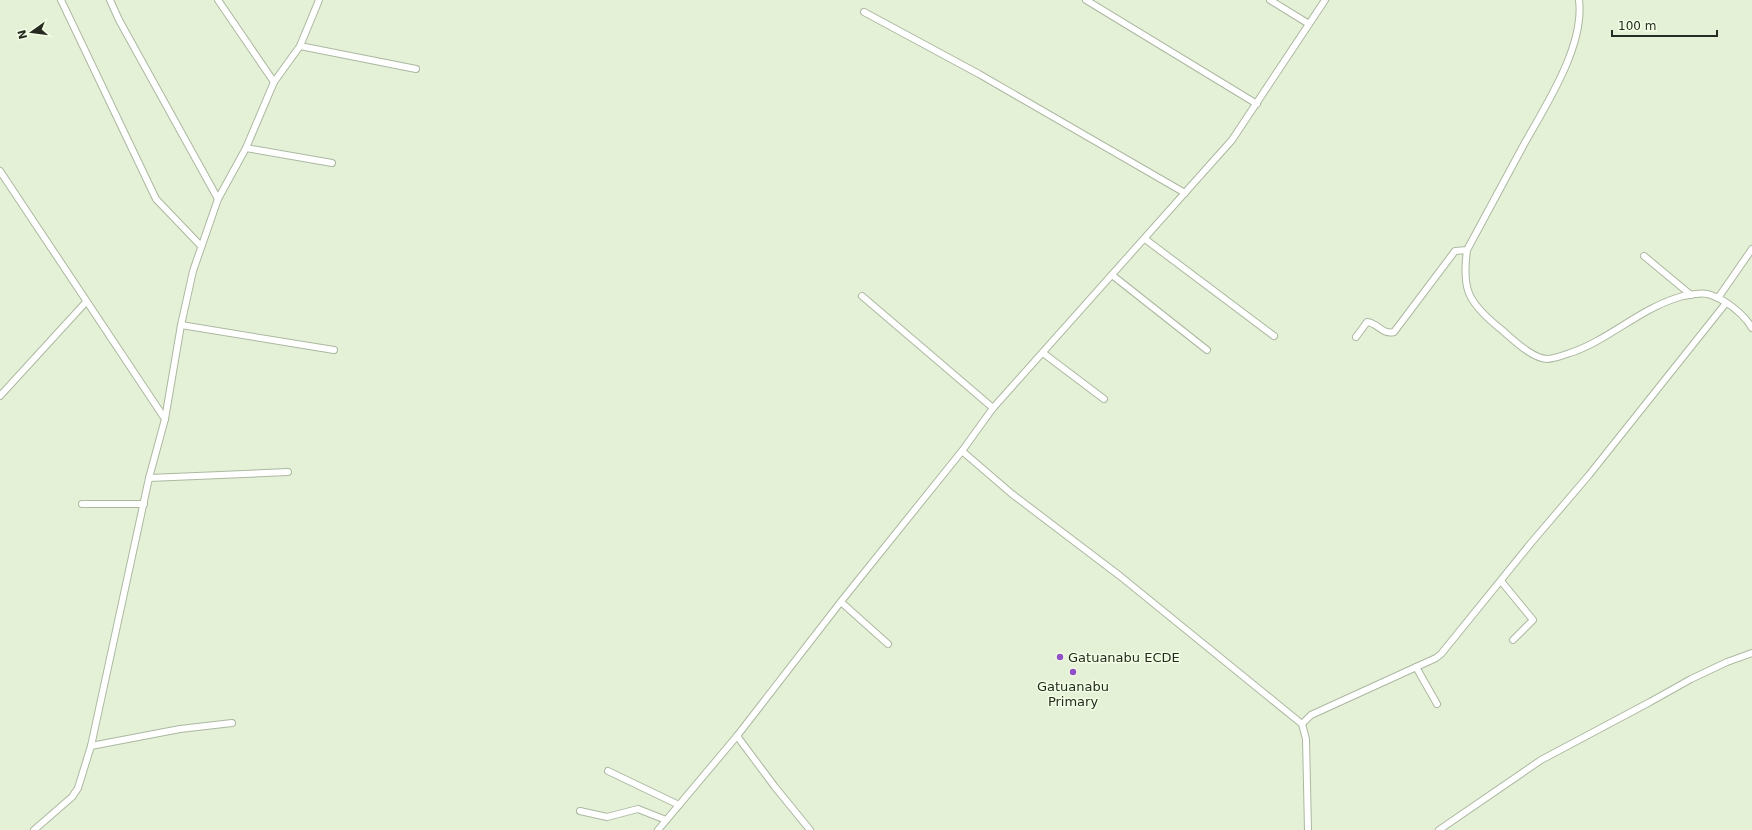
<svg xmlns="http://www.w3.org/2000/svg" width="1752" height="830" viewBox="0 0 1752 830" font-family="'DejaVu Sans',sans-serif">
  <rect width="100%" height="100%" fill="#e4f1d7"/>
  <g fill="none" stroke-linecap="round" stroke-linejoin="round">
    <defs>
      <g id="minor">
        <polyline points="61,0 156,199 201,246"/>
        <polyline points="110,0 119,20 218,199"/>
        <polyline points="218,0 274,82"/>
        <polyline points="1086,0 1257,104"/>
        <polyline points="1270,0 1309,24"/>
        <path d="M1579,0C1585,47 1544,108 1522,148C1504,182 1485,216 1467,250C1462,288 1467,301 1497,326C1510,336 1530,358 1547,359C1553,359 1561,356 1567,354C1609,341 1639,308 1683,296C1690,295 1700,292 1707,294C1713,295 1718,298 1724,301C1735,308 1745,316 1752,328"/>
        <polyline points="864,12 979,74 1185,193"/>
        <polyline points="300,46 416,69"/>
        <polyline points="246,148 332,163"/>
        <polyline points="0,171 165,419"/>
        <polyline points="1145,239 1274,336"/>
        <polyline points="1644,256 1691,295"/>
        <polyline points="1112,275 1207,350"/>
        <polyline points="862,296 993,408"/>
        <polyline points="1718,298 1752,249"/>
        <polyline points="181,325 334,350"/>
        <path d="M1356,337L1367,322C1378,323 1382,335 1394,332L1455,251L1467,250"/>
        <polyline points="1043,353 1104,399"/>
        <polyline points="0,396 86,302"/>
        <polyline points="962,451 1012,494 1120,576 1302,724"/>
        <polyline points="149,478 288,472"/>
        <polyline points="82,504 144,504"/>
        <polyline points="1501,581 1533,620 1513,640"/>
        <polyline points="841,602 888,644"/>
        <polyline points="1416,667 1437,704"/>
        <polyline points="737,736 775,787 810,830"/>
        <polyline points="91,746 180,729 232,723"/>
        <polyline points="608,771 679,805"/>
        <polyline points="580,811 607,817 638,809 666,820"/>
        <polyline points="34,830 72,797 78,788 91,746 149,478 165,419 181,325 193,271 218,199 246,148 274,82 300,46 319,0"/>
        <polyline points="658,830 737,736 843,599 962,451 993,408 1232,140 1325,0"/>
        <polyline points="1308,830 1306,739 1302,724 1311,715 1436,658 1441,654 1531,543 1589,475 1726,303"/>
        <polyline points="1439,830 1541,760 1650,702 1691,679 1727,662 1752,653"/>
      </g>
    </defs>
    <!-- minor casing -->
    <use href="#minor" stroke="#acb8a0" stroke-width="8"/>
    <!-- minor -->
    <use href="#minor" stroke="#fff" stroke-width="6"/>
  </g>
  <!-- markers -->
  <g fill="#9051c7" stroke="#f2fee4" stroke-width="1.5">
    <circle cx="1060" cy="657" r="4"/>
    <circle cx="1073" cy="672" r="4"/>
  </g>
  <g text-anchor="middle" dominant-baseline="central" stroke-width="3" stroke-linejoin="round" paint-order="stroke">
    <!-- poi labels -->
    <g font-size="13" fill="#262b21" stroke="#f2fee4" text-anchor="start">
      <text x="1068" y="657">Gatuanabu ECDE</text>
      <text x="1073" y="686" text-anchor="middle">Gatuanabu<tspan x="1073" dy="15">Primary</tspan></text>
    </g>
  </g>
  <!-- north arrow -->
  <g transform="translate(32 32) rotate(256)" stroke="#f2fee4" stroke-width="3" paint-order="stroke">
  <path d="M0-3L7 15L0 10L-7 15Z" fill="#262b21"/>
  <text y="-6" font-size="11" font-weight="bold" text-anchor="middle" fill="#262b21">N</text>
  </g>
  <!-- scale -->
  <path d="M1612 30v6h105v-6" fill="none" stroke="#262b21" stroke-width="2"/>
  <text x="1618" y="30" font-size="12" fill="#262b21" stroke="#f2fee4" stroke-width="3" paint-order="stroke">100 m</text>
</svg>
